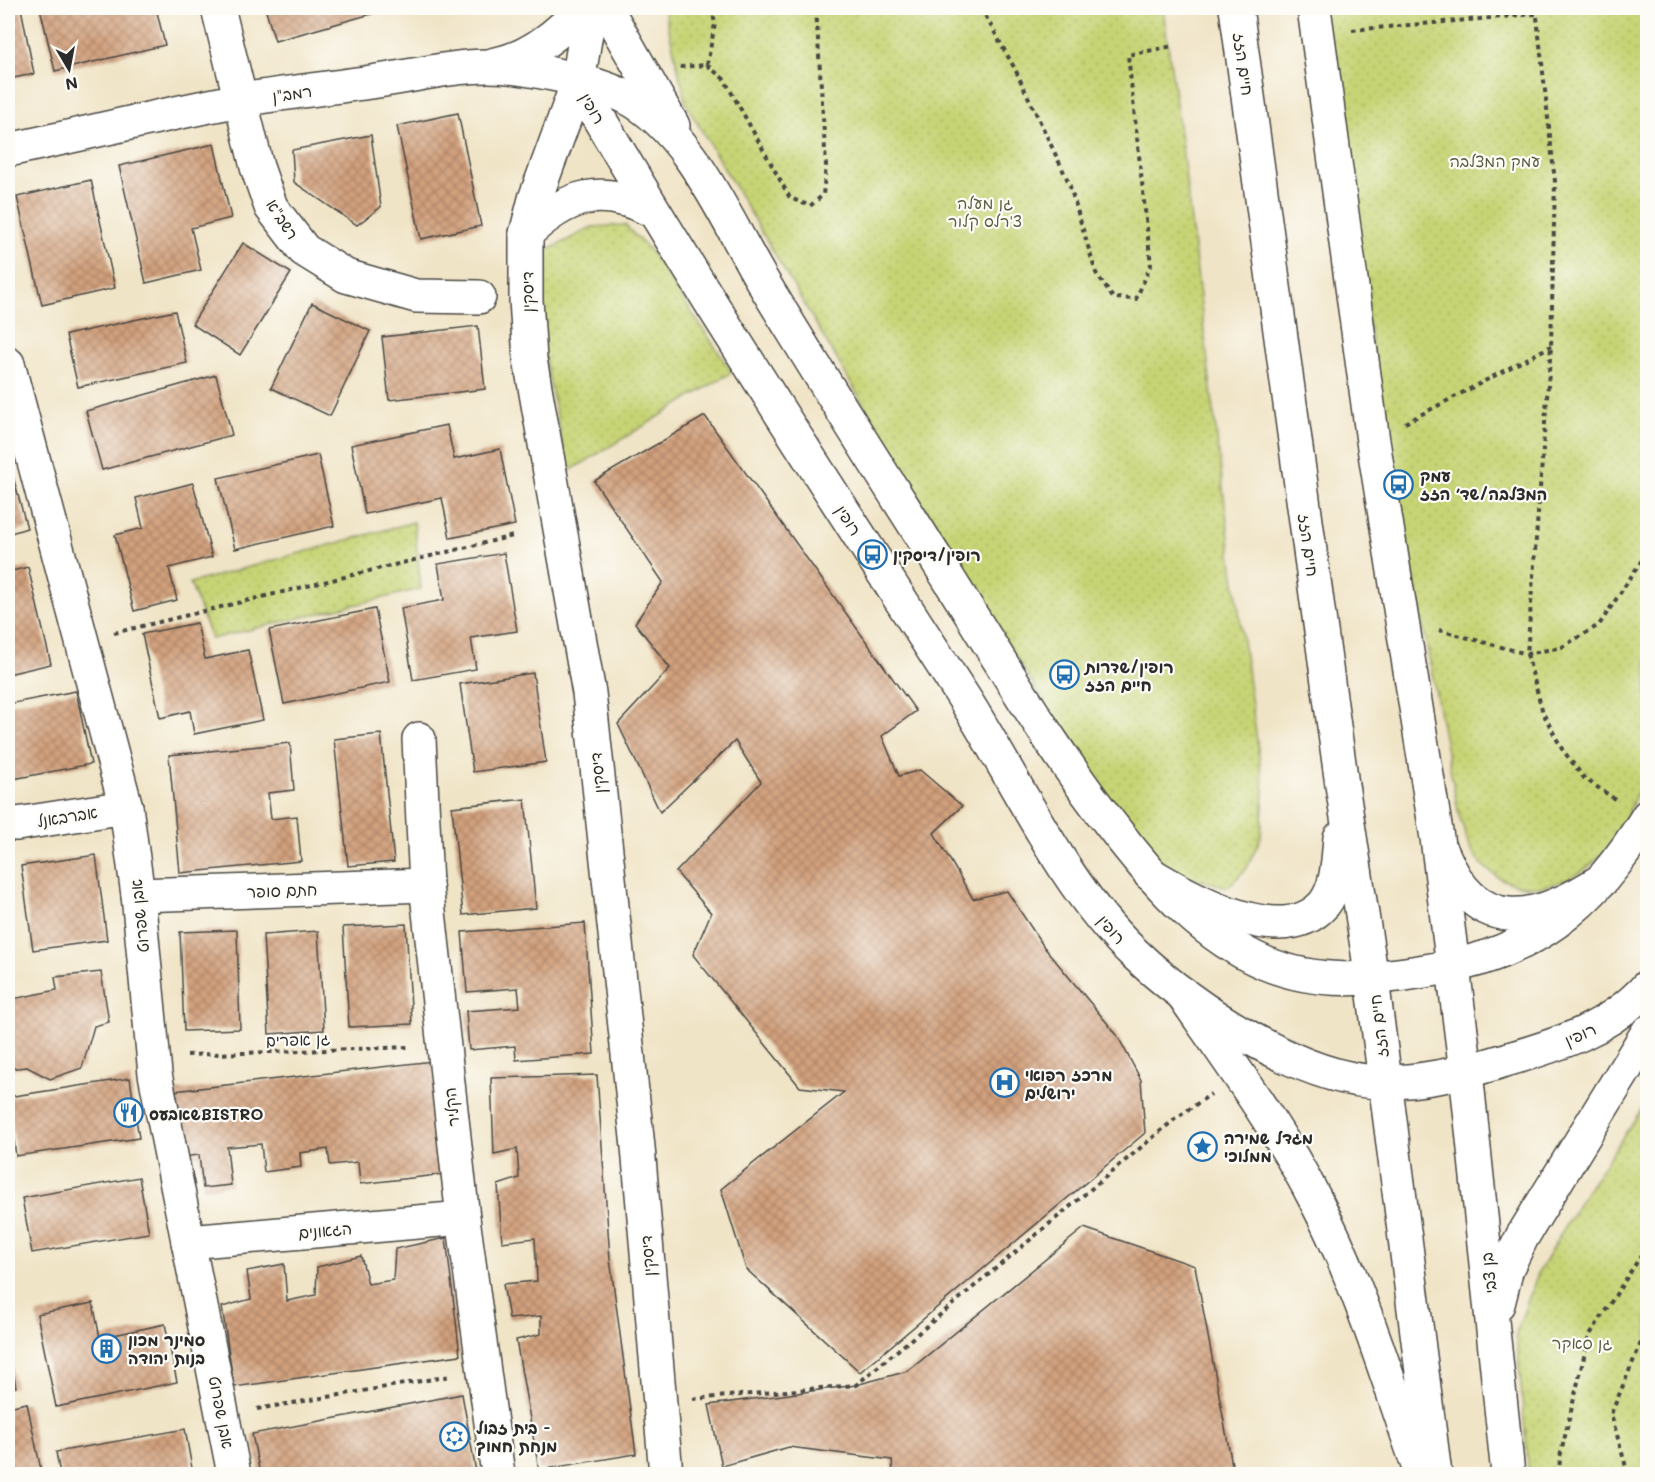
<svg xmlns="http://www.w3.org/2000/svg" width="1655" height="1482" viewBox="0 0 1655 1482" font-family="Mali,'Playpen Sans Hebrew',sans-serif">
  <defs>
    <pattern id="park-dots" width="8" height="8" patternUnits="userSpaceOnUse" patternTransform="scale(1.5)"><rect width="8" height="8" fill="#c7d475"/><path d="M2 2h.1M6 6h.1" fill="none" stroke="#abb665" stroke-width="1.8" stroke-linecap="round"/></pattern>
    <pattern id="building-cross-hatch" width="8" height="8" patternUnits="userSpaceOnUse" patternTransform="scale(1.5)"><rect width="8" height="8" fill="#d2a17d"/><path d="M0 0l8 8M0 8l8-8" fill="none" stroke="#ab8367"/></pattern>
  </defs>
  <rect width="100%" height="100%" fill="#fdfcf7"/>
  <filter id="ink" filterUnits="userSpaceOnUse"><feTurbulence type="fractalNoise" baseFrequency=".0167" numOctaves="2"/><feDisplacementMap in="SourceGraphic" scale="12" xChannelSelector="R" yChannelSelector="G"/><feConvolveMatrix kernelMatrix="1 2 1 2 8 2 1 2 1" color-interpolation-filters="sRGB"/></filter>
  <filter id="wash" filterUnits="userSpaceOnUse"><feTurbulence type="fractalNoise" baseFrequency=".008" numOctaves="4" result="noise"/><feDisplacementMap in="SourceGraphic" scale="24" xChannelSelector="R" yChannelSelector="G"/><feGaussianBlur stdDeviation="1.35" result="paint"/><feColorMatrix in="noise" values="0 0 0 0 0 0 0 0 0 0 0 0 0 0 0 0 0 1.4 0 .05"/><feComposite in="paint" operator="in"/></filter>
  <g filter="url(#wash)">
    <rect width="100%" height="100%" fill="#f0e4c6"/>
    <!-- park -->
    <g fill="url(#park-dots)" stroke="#798050" stroke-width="1.5">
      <polygon points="664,8 1163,8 1183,155 1230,546 1264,792 1261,837 1247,868 1228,887 1179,875 1153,860 1095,784 946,544 686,104"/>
      <path d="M1319,8H1647V765L1646,775C1634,797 1625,825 1610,845C1576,890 1511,906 1474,855C1467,844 1464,828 1459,816L1381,403Z"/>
      <polygon points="625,225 651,252 732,372 568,472 539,329 537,256 592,227"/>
      <polygon points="414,522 421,589 211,639 190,583"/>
      <polygon points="1647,1101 1647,1474 1529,1474 1516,1333 1538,1273 1578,1204"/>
    </g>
    <g id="blocks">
      <!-- building -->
      <g fill="url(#building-cross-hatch)">
        <polygon points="8,8 21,8 34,74 8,79"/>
        <polygon points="40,8 156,8 165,45 55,71"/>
        <polygon points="265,8 381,8 382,11 275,41"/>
        <polygon points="458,113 481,226 421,239 397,126"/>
        <polygon points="371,135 381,207 357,225 294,182 292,150"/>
        <polygon points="214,144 231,218 191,228 201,270 146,283 119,166"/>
        <polygon points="91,180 115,288 42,305 17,197"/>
        <polygon points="243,243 291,273 240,355 192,324"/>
        <polygon points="312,303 370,331 330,416 271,388"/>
        <polygon points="175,311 187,363 78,387 66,335"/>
        <polygon points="478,326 485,389 389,400 382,337"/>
        <polygon points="216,375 232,435 102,470 86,411"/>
        <polygon points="705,416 916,711 882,736 899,776 920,770 962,806 934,833 973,899 1007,891 1044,947 1117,1035 1141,1080 1145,1133 860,1372 746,1269 721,1189 844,1092 800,1087 693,955 711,913 676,872 761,782 735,741 660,812 618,724 670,668 635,623 663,582 594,481"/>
        <polygon points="447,425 454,459 500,449 515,525 450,538 442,498 365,514 351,445"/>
        <polygon points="318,455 334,526 235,549 218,478"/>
        <polygon points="8,458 27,528 8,534"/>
        <polygon points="193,483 212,557 169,568 177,600 134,611 115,535 143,528 136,498"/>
        <polygon points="504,553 517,631 471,638 476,669 413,680 401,608 444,600 438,564"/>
        <polygon points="28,567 51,664 8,674 8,572"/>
        <polygon points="375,609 390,682 284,704 269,630"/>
        <polygon points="197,623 205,659 248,650 263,720 194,734 190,711 160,718 142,634"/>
        <polygon points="533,673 546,762 473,772 460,684"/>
        <polygon points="76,691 91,764 8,780 8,704"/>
        <polygon points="381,734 394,862 348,866 334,739"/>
        <polygon points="290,743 294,790 268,793 271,819 297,816 301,861 180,873 169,755"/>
        <polygon points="525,799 536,908 463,915 452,807"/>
        <polygon points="96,855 107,940 33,950 21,866"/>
        <polygon points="585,923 594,1054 516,1060 515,1046 469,1050 466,1011 520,1007 518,988 467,992 462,932"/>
        <polygon points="406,924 412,1024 349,1027 343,927"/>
        <polygon points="237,930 240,1029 184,1031 180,932"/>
        <polygon points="318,931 324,1030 269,1034 263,935"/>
        <polygon points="101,972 109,1022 94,1026 82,1068 50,1079 27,1067 8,1069 8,1000 57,990 55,977"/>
        <polygon points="433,1061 446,1174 360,1184 358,1162 330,1165 328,1149 300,1153 301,1167 264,1172 261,1144 227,1147 231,1185 203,1188 199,1155 181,1157 174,1091"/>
        <polygon points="597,1075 610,1259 636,1454 539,1470 516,1340 541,1334 541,1316 509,1319 503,1284 537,1281 535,1238 502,1242 498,1185 519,1178 517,1149 494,1154 491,1078"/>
        <polygon points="130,1078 139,1138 16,1156 8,1097"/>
        <polygon points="139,1177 149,1233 32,1253 22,1198"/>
        <polygon points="1084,1228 1195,1266 1233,1470 1214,1474 893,1474 892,1460 789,1447 722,1466 709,1405 856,1385 908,1371"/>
        <polygon points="446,1238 460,1355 234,1387 222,1307 251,1299 247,1271 284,1264 287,1301 316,1295 317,1267 361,1256 368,1284 393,1280 395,1249"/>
        <polygon points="93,1303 100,1338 165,1324 177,1382 56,1407 37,1314"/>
        <polygon points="8,1348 16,1387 8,1389"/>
        <polygon points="462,1394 476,1472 260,1474 252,1434"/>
        <polygon points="27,1403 41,1470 8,1474 8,1407"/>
        <polygon points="185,1429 193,1474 60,1474 56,1452"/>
      </g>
    </g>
  </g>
  <g filter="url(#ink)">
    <use href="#blocks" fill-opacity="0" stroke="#494742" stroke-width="1.5"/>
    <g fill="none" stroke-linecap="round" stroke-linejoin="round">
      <defs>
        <g id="minor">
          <polyline points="218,8 257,167 271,207 304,250 346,276 416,296 479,297"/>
          <polyline points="590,8 578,82 535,199 526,234 526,300 530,359 589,693 638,1147 666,1474"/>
          <polyline points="8,364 126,807 138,895 155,1074 234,1474"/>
          <polyline points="419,739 426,885 463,1218 498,1474"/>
          <polyline points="8,823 17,824 126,807"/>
          <polyline points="138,895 426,885"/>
          <polyline points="188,1242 463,1218"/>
        </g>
        <g id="tertiary">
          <polyline points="606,8 673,126"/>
          <path d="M495,64C527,59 561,33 581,8"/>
          <path d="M578,82C699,292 833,494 964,698C1015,778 1065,889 1134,953C1191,1007 1300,1080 1380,1082C1417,1083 1464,1073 1499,1062C1554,1046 1608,1031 1648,986"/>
          <path d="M8,150C85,134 163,114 241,100C284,93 328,88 371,82C409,77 450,66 489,66C526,66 594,81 626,97C691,130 729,227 766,287C824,383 885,478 945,573C1001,662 1054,753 1119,835C1159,886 1204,937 1265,963C1317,985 1370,980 1425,971C1531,956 1593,907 1648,816"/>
          <path d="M526,234C567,195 601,184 653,211"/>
        </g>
        <g id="secondary">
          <polyline points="1236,8 1342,785 1372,979 1435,1474"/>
          <polyline points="1314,8 1373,441 1437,838 1466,1072 1508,1474"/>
          <path d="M1443,854C1478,939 1539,921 1602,880"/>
          <path d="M1150,874C1190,898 1283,951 1324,904C1338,887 1338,858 1340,838"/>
          <path d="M1182,993C1228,1060 1278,1127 1315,1199C1360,1285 1388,1381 1420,1471"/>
          <polyline points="1498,1304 1507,1268 1522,1237 1648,1032"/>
        </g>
      </defs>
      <!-- minor casing -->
      <use href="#minor" stroke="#494742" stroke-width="36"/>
      <!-- tertiary casing -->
      <use href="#tertiary" stroke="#494742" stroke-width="36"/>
      <!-- secondary casing -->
      <use href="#secondary" stroke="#494742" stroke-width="36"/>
      <!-- path -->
      <g stroke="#494742" stroke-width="4" stroke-dasharray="4.5 4.5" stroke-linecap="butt">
        <polyline points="981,8 1015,69 1069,183 1096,273 1113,298 1136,299 1151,265 1128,55 1173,46"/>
        <polyline points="1536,8 1555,182 1551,346 1527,654 1543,713 1562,749 1584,778 1616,800"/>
        <polyline points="1352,30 1537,14"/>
        <polyline points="707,65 724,79 790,198 810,206 823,195 826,165 816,8"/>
        <polyline points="680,67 707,65 715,24 712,8"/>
        <polyline points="1405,423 1551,346"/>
        <polyline points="1439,630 1527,654 1562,647 1599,625 1648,551"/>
        <polyline points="114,633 513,536"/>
        <polyline points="187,1055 410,1047"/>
        <polyline points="693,1399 856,1385 1175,1119 1211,1094"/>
        <polyline points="257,1409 451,1376"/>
        <polyline points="1559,1474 1560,1457 1589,1336 1648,1245"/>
        <polyline points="1628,1474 1611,1414 1648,1326"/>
      </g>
      <!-- minor -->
      <use href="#minor" stroke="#fff" stroke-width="33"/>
      <!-- tertiary -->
      <use href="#tertiary" stroke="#fff" stroke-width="33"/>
      <!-- secondary -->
      <use href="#secondary" stroke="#fff" stroke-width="33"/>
    </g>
  </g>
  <!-- icons -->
  <defs>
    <symbol id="bus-ring" viewBox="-11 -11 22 22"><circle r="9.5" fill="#fdfcf7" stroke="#1f6fb2" stroke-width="1.5"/><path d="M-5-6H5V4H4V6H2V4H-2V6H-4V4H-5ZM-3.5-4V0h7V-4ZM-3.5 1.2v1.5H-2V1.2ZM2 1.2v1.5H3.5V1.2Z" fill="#1f6fb2"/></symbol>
    <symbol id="hospital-ring" viewBox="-11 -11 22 22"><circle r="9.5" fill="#fdfcf7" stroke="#1f6fb2" stroke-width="1.5"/><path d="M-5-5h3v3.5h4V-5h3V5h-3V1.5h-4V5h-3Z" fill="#1f6fb2"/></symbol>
    <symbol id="restaurant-ring" viewBox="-11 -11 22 22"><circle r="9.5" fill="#fdfcf7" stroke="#1f6fb2" stroke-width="1.5"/><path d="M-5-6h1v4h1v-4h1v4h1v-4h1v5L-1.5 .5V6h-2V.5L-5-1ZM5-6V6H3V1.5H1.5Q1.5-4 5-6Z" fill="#1f6fb2"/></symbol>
    <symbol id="sight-ring" viewBox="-11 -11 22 22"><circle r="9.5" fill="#fdfcf7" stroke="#1f6fb2" stroke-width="1.5"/><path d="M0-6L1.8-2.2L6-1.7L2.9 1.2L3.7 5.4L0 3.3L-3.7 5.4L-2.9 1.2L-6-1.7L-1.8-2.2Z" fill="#1f6fb2"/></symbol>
    <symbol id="building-ring" viewBox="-11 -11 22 22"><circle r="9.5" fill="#fdfcf7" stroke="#1f6fb2" stroke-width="1.5"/><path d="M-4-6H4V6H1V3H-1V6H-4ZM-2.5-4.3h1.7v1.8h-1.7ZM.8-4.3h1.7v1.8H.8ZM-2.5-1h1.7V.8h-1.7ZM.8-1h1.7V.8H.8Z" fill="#1f6fb2"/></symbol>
    <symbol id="synagogue-ring" viewBox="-11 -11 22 22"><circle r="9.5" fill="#fdfcf7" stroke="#1f6fb2" stroke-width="1.5"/><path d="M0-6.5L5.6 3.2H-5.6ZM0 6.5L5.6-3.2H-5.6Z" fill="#1f6fb2"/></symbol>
  </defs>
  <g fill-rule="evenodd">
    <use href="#bus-ring" x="1382" y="468" width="33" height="33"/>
    <use href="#bus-ring" x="856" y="538" width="33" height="33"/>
    <use href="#bus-ring" x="1048" y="658" width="33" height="33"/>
    <use href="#hospital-ring" x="988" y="1066" width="33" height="33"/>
    <use href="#restaurant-ring" x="112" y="1096" width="33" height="33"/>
    <use href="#sight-ring" x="1186" y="1130" width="33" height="33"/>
    <use href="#building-ring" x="90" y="1332" width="33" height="33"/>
    <use href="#synagogue-ring" x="438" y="1420" width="33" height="33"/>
  </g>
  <g text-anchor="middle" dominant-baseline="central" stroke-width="4.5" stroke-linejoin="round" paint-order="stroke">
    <!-- street labels -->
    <g font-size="16" fill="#2b2b2b" stroke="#fdfcf7">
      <text transform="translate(1244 64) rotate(82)">חיים הזז</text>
      <text transform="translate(292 93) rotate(-8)">רמב"ן</text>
      <text transform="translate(593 108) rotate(60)">רופין</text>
      <text transform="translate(283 219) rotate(57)">רשב"א</text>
      <text transform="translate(527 292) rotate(-91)">דיסקין</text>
      <text transform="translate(849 520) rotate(57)">רופין</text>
      <text transform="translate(1309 545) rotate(82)">חיים הזז</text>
      <text transform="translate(597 773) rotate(-96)">דיסקין</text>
      <text transform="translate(67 816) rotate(-9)">אברבאנל</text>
      <text transform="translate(282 890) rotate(-2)">חתם סופר</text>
      <text transform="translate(139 916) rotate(-96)">אבן שפרוט</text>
      <text transform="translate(1112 929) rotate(49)">רופין</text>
      <text transform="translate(1378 1026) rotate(-97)">חיים הזז</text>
      <text transform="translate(1580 1034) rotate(-25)">רופין</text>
      <text transform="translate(298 1039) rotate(-2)">גן אפרים</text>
      <text transform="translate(451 1107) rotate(-96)">הקליר</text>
      <text transform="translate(325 1230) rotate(-5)">הגאונים</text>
      <text transform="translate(647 1256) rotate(-95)">דיסקין</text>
      <text transform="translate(1488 1273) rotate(-96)">בן צבי</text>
      <text transform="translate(222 1412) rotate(79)">אבן שפרוט</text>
    </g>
    <!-- park labels -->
    <g font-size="16" fill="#5a5e41" stroke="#fdfcf7">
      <text x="1495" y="160">עמק המצלבה</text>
      <text x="985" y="202">גן מעלה<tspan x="985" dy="18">צ'רלס קלור</tspan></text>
      <text x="1582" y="1342">גן סאקר</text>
    </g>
    <!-- poi labels -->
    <g font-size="16" font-weight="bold" fill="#2b2b2b" stroke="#fdfcf7" text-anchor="start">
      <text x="1420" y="475">עמק<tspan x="1420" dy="18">המצלבה/שד׳ הזז</tspan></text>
      <text x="893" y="554">רופין/דיסקין</text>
      <text x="1085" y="666">רופין/שדרות<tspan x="1085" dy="18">חיים הזז</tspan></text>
      <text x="1025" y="1074">מרכז רפואי<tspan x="1025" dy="18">ירושלים</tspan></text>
      <text x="149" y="1113">שאבעסBISTRO</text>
      <text x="1224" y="1137">מגדל שמירה<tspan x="1224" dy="18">ממלוכי</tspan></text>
      <text x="128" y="1339">סמינר מכון<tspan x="128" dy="18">בנות יהודה</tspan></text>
      <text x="476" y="1427">בית זבול -<tspan x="476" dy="18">מנחת חמוך</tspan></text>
    </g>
  </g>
  <!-- margin -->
  <rect width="1655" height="1482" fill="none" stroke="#fdfcf7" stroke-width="30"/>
  <!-- north arrow -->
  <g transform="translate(69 69) rotate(170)" stroke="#fdfcf7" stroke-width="4.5" paint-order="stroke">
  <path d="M0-4.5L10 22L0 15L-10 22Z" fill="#2b2b2b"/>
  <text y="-9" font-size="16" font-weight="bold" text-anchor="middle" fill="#2b2b2b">N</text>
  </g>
</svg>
